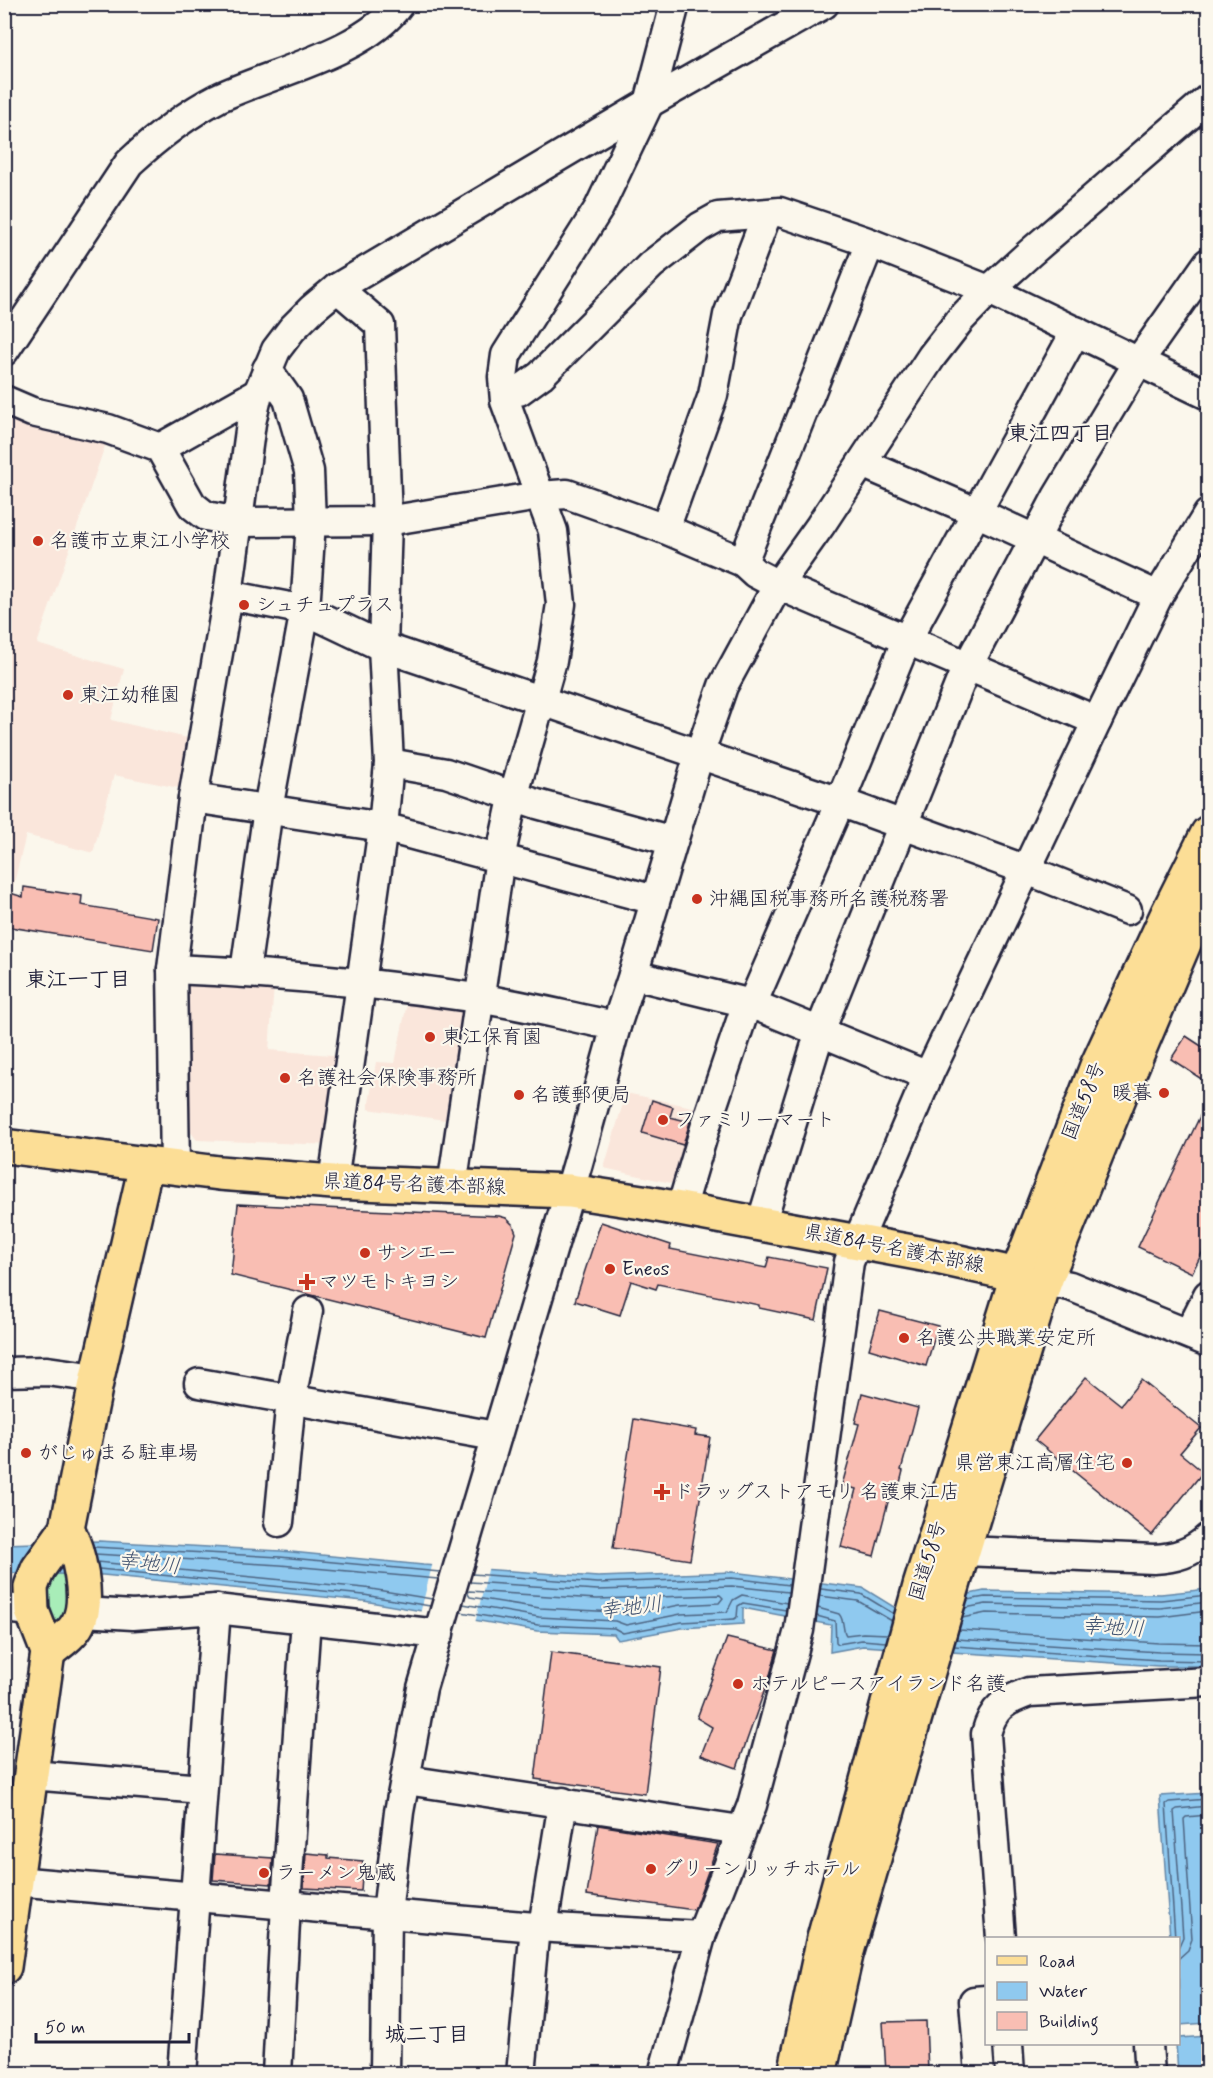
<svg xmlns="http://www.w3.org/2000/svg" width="1213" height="2078" viewBox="0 0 1213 2078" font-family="Mynerve,'Klee One',sans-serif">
  <rect width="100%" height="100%" fill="#fbf7ec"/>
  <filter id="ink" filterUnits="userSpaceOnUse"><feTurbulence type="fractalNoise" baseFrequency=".0167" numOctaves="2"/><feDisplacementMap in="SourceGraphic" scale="12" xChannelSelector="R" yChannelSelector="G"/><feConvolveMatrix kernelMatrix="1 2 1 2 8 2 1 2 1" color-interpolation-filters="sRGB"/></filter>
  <g filter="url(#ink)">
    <!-- built -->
    <g fill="#fae6db">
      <polygon points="4,418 108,437 37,644 124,669 111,720 187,738 179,788 114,775 93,853 26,835 5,919"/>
      <polygon points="185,977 274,986 269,1050 344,1056 333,1145 197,1140 185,1125"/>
      <polygon points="407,1003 464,1012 445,1120 368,1109 376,1062 395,1063"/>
      <polygon points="626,1093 702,1109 684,1186 604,1168"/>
    </g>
    <!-- green -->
    <polygon fill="#a8edb8" stroke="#65887a" stroke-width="1.5" points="66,1560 78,1605 54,1632 40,1581"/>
    <!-- water -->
    <g fill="#8fc9ef" stroke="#6386a7" stroke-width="1.5">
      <polygon points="99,1541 281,1551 423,1565 598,1577 732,1572 863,1588 897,1609 984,1591 1161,1594 1208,1589 1208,1666 1158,1666 863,1646 830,1652 831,1625 743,1608 743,1624 682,1628 618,1640 614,1634 537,1631 364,1601 103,1575 5,1573 4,1544"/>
      <polygon points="1208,1793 1208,2023 1179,2025 1178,1938 1170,1938 1160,1796"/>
      <polygon points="1208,2036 1208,2073 1178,2073 1176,2044 1178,2044 1179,2038"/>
    </g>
    <!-- pier -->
    <polygon fill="#fbf7ec" points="433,1562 489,1566 475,1623 420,1614"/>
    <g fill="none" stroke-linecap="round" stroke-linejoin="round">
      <!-- shore -->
      <g stroke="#4e6583" stroke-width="1.5">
        <polyline points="93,1547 280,1557 440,1572"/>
        <polyline points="95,1554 280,1565 438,1579"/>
        <polyline points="97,1562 365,1588 432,1599"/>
        <polyline points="99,1569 364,1595 430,1606"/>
        <polyline points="472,1574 598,1583 732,1578 789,1585"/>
        <polyline points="470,1582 598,1590 732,1586 788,1592"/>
        <polyline points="821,1589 861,1594 894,1614"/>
        <polygon points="469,1591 597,1599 720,1595 723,1598 719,1603 680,1605 628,1615 616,1612 540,1608 470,1597 468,1594"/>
        <polyline points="820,1596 858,1601 892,1621"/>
        <polyline points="967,1600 985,1597 1161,1600 1208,1595"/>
        <polyline points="463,1604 539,1617 615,1621 626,1625 681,1614 727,1612 733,1600 742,1595 787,1603"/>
        <path d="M818,1608L839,1614C845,1621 842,1630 846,1635L863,1633L888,1634"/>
        <polyline points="965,1608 986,1604 1160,1608 1208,1602"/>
        <polyline points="461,1612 538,1625 614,1628 623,1633 682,1622 734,1619 737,1617 738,1606 743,1603 786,1610"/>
        <polyline points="817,1616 835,1621 836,1642 838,1644 862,1640 886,1642"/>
        <polyline points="962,1618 986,1613 1160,1617 1208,1611"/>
        <polyline points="959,1630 1159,1643 1208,1644"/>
        <polyline points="956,1639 1159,1652 1208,1653"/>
        <polyline points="954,1646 1159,1660 1208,1661"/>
        <polyline points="1175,1938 1166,1804 1169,1802 1208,1799"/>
        <polyline points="1178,1948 1183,1937 1174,1811 1177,1809 1208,1806"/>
        <polyline points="1178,1959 1188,1950 1192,1939 1184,1819 1186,1817 1208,1815"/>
      </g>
    </g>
    <!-- building -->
    <g fill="#f9beb3" stroke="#22223b" stroke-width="1.5">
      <polygon points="24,887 82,896 81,905 158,918 153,950 4,926 4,891 23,897"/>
      <polygon points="1186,1036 1209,1051 1209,1084 1171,1059"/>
      <polygon points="1209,1097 1209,1239 1192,1273 1138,1247"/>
      <polygon points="652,1100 673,1107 670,1117 690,1122 683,1145 642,1133"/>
      <polygon points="238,1204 499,1216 506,1218 513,1225 516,1233 486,1338 231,1275"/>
      <polygon points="601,1222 671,1245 670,1249 766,1268 769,1257 827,1268 816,1320 759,1308 759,1305 658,1284 656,1289 631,1281 620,1315 575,1301"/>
      <polygon points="880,1311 938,1326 926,1366 869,1349"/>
      <polygon points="1086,1377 1121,1405 1141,1380 1201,1428 1180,1453 1203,1472 1152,1535 1035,1440"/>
      <polygon points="862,1393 918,1408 901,1470 903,1471 896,1499 889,1498 874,1556 841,1547 856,1489 842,1485 859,1424 855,1423"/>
      <polygon points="634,1419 696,1430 695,1435 710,1437 690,1560 613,1548"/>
      <polygon points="727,1638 777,1650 770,1675 737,1768 701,1755 712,1727 697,1718"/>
      <polygon points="551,1652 661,1667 645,1794 535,1779"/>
      <polygon points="598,1825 718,1844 694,1910 587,1895"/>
      <polygon points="306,1853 328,1855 328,1858 363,1861 361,1891 304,1888"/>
      <polygon points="215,1854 273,1858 271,1884 213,1880"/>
      <polygon points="926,2021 928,2073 886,2073 883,2022"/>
    </g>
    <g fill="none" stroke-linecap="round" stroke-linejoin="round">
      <defs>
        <g id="minor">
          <path d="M4,351L129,163C156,138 185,115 218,98C270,73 365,53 399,4"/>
          <polyline points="505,393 519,391 541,375 651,265 700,227 718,217 780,212 865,241 989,290 1208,395"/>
          <polyline points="4,400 32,412 108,429 160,448 192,505 206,516 238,522 387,521 539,496 567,494 665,529 743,562 755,573 778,585 1097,721"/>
          <polyline points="160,448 258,393"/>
          <polyline points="862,463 976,512 1158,596"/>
          <polyline points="665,529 713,395 728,315 767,214"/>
          <polyline points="743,562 870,243"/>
          <polyline points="228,595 305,610 383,647 840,802 1027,870 1127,910"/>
          <polyline points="389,763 446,773 537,804 673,841"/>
          <polyline points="193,798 383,827 655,900"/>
          <path d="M172,969C274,973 376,983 477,998C523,1005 570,1017 616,1026"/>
          <polyline points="245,972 268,809 305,610 311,522 309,471 288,399 267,369"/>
          <polyline points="633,975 752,1004 928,1076"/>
          <polyline points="752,1004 840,802 907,639 1076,331"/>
          <polyline points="175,1168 172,969 193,798 228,595 251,423 258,393 276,350 292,329 312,309 337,288 649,103 824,4"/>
          <polyline points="333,1182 383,827 389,763 383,647 387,521 380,325 337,288"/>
          <polyline points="452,1187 500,858 514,794 552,661 561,604 553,531 505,401 503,377 506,355 599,208 649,103 675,4"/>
          <polyline points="681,1209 706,1125 747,1003"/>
          <polyline points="761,1224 820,1031 964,673 1057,497 1139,361 1208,263"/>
          <polyline points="1045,1281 1070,1286 1208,1342"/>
          <polyline points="1189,1333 1208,1295"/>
          <polyline points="4,1372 47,1371 97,1378"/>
          <polyline points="199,1383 495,1436"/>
          <polyline points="279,1522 291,1399 308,1311"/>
          <path d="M963,1551L1154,1559C1175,1558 1192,1553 1208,1538"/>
          <polyline points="4,1608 32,1611"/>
          <polyline points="83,1612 133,1615 216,1609 439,1634"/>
          <polyline points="31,1775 202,1789"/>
          <polyline points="406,1780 741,1830"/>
          <polyline points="4,1880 535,1927 701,1936"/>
          <polyline points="543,1927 563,1802"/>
          <path d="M1001,1938L986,1734C993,1707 1004,1701 1029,1692L1208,1682"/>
          <polyline points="1008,2044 1010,2074"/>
          <polyline points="1148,2044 1150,2074"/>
          <polyline points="182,2074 216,1609"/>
          <polyline points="277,2074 286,1904 306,1619"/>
          <polyline points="385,2074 387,1913 399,1812 422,1688 578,1163 616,1026 633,975 699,755 723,686 778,585 820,526 932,356 960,320 989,290 1030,253 1208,99"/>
          <polyline points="521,2074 535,1927"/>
          <polyline points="663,2074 701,1936 752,1805 799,1630 849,1262 928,1076 1097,721 1158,596 1208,514"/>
          <polyline points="980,2074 974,2001 986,2000"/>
        </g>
        <g id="major">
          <polyline points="4,1146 219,1173 333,1182 570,1191 642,1202 923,1254 1045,1281"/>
          <path d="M48,1652C59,1643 72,1635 78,1623C91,1599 78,1550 67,1528"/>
          <polyline points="4,1967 48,1652 32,1611 31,1587 38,1569 67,1528 97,1378 146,1165"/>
        </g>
        <g id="highway">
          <polyline points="795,2074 823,1942 920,1586 1018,1273 1097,1066 1168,913 1208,833"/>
          <polyline points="819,2074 846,1955 963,1551 1045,1281 1127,1078 1191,927 1208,893"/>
        </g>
      </defs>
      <!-- minor casing -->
      <use href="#minor" stroke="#22223b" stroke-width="33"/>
      <!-- major casing -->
      <use href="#major" stroke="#22223b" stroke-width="38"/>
      <!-- highway casing -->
      <use href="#highway" stroke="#22223b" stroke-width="38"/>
      <!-- minor -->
      <use href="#minor" stroke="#fbf7ec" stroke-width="28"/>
      <!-- major -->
      <use href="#major" stroke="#fcde96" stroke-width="33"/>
      <!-- highway -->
      <use href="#highway" stroke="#fcde96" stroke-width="33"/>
    </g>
  </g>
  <!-- markers -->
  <g fill="#c8321e" stroke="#fbf7ec" stroke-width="2">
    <circle cx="38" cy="541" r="6"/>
    <circle cx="244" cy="605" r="6"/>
    <circle cx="68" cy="695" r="6"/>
    <circle cx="697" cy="899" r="6"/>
    <circle cx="430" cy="1037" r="6"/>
    <circle cx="285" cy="1078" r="6"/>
    <circle cx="1164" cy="1093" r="6"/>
    <circle cx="519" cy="1095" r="6"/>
    <circle cx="663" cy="1120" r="6"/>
    <circle cx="365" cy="1253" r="6"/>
    <circle cx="610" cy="1269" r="6"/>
    <path d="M304 1273h6v6h6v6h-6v6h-6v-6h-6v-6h6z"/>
    <circle cx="904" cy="1338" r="6"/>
    <circle cx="26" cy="1453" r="6"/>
    <circle cx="1127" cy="1463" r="6"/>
    <path d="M659 1483h6v6h6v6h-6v6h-6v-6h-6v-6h6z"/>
    <circle cx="738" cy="1684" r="6"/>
    <circle cx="651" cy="1869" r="6"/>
    <circle cx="264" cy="1873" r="6"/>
  </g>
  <g text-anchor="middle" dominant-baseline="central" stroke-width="4.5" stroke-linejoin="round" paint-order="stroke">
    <!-- poi labels -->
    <g font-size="20" fill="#22223b" stroke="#fbf7ec" text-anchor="start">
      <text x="50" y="541">名護市立東江小学校</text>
      <text x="256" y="605">シュチュプラス</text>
      <text x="80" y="695">東江幼稚園</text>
      <text x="709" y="899">沖縄国税事務所名護税務署</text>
      <text x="442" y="1037">東江保育園</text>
      <text x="297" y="1078">名護社会保険事務所</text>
      <text x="1152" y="1093" text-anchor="end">暖暮</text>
      <text x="531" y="1095">名護郵便局</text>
      <text x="675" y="1120">ファミリーマート</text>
      <text x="377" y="1253">サンエー</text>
      <text x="622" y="1269">Eneos</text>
      <text x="319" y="1282">マツモトキヨシ</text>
      <text x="916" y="1338">名護公共職業安定所</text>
      <text x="38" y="1453">がじゅまる駐車場</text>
      <text x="1115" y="1463" text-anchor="end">県営東江高層住宅</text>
      <text x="674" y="1492">ドラッグストアモリ 名護東江店</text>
      <text x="750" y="1684">ホテルピースアイランド名護</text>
      <text x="663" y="1869">グリーンリッチホテル</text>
      <text x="276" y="1873">ラーメン鬼蔵</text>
    </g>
    <!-- street labels -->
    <g font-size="20" fill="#22223b" stroke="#fbf7ec">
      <text transform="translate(1084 1101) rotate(-68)">国道58号</text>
      <text transform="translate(414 1185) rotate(2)">県道84号名護本部線</text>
      <text transform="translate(894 1249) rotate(11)">県道84号名護本部線</text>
      <text transform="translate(928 1561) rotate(-73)">国道58号</text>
    </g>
    <!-- neighbourhood labels -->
    <g font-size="21" font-weight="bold" fill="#22223b" stroke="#fbf7ec">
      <text x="1060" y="434">東江四丁目</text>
      <text x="78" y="980">東江一丁目</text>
      <text x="427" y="2035">城二丁目</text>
    </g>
    <!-- water labels -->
    <g font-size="21" font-style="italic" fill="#435471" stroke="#fbf7ec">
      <text transform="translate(149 1564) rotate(6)">幸地川</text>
      <text transform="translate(631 1608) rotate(-7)">幸地川</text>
      <text transform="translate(1113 1628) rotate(3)">幸地川</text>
    </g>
  </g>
  <!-- margin -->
  <rect width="1213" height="2078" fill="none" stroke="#fbf7ec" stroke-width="24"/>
  <rect x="12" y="12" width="1189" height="2054" fill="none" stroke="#22223b" stroke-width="2" filter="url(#ink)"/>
  <!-- legend -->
  <rect x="985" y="1937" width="195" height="108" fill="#fbf7ec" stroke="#a4a2a5" stroke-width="1.5"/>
  <rect x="997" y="1956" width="30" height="9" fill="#fcde96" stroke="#a4a2a5" stroke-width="1.5"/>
  <text x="1039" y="1967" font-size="18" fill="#22223b">Road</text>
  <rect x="997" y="1982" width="30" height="18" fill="#8fc9ef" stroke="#a4a2a5" stroke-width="1.5"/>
  <text x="1039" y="1997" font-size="18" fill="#22223b">Water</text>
  <rect x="997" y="2012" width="30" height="18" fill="#f9beb3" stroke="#a4a2a5" stroke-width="1.5"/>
  <text x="1039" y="2027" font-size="18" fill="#22223b">Building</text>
  <!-- scale -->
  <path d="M36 2033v9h153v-9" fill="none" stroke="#22223b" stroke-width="3"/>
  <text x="45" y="2033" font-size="18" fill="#22223b" stroke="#fbf7ec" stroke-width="4.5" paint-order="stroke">50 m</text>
</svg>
